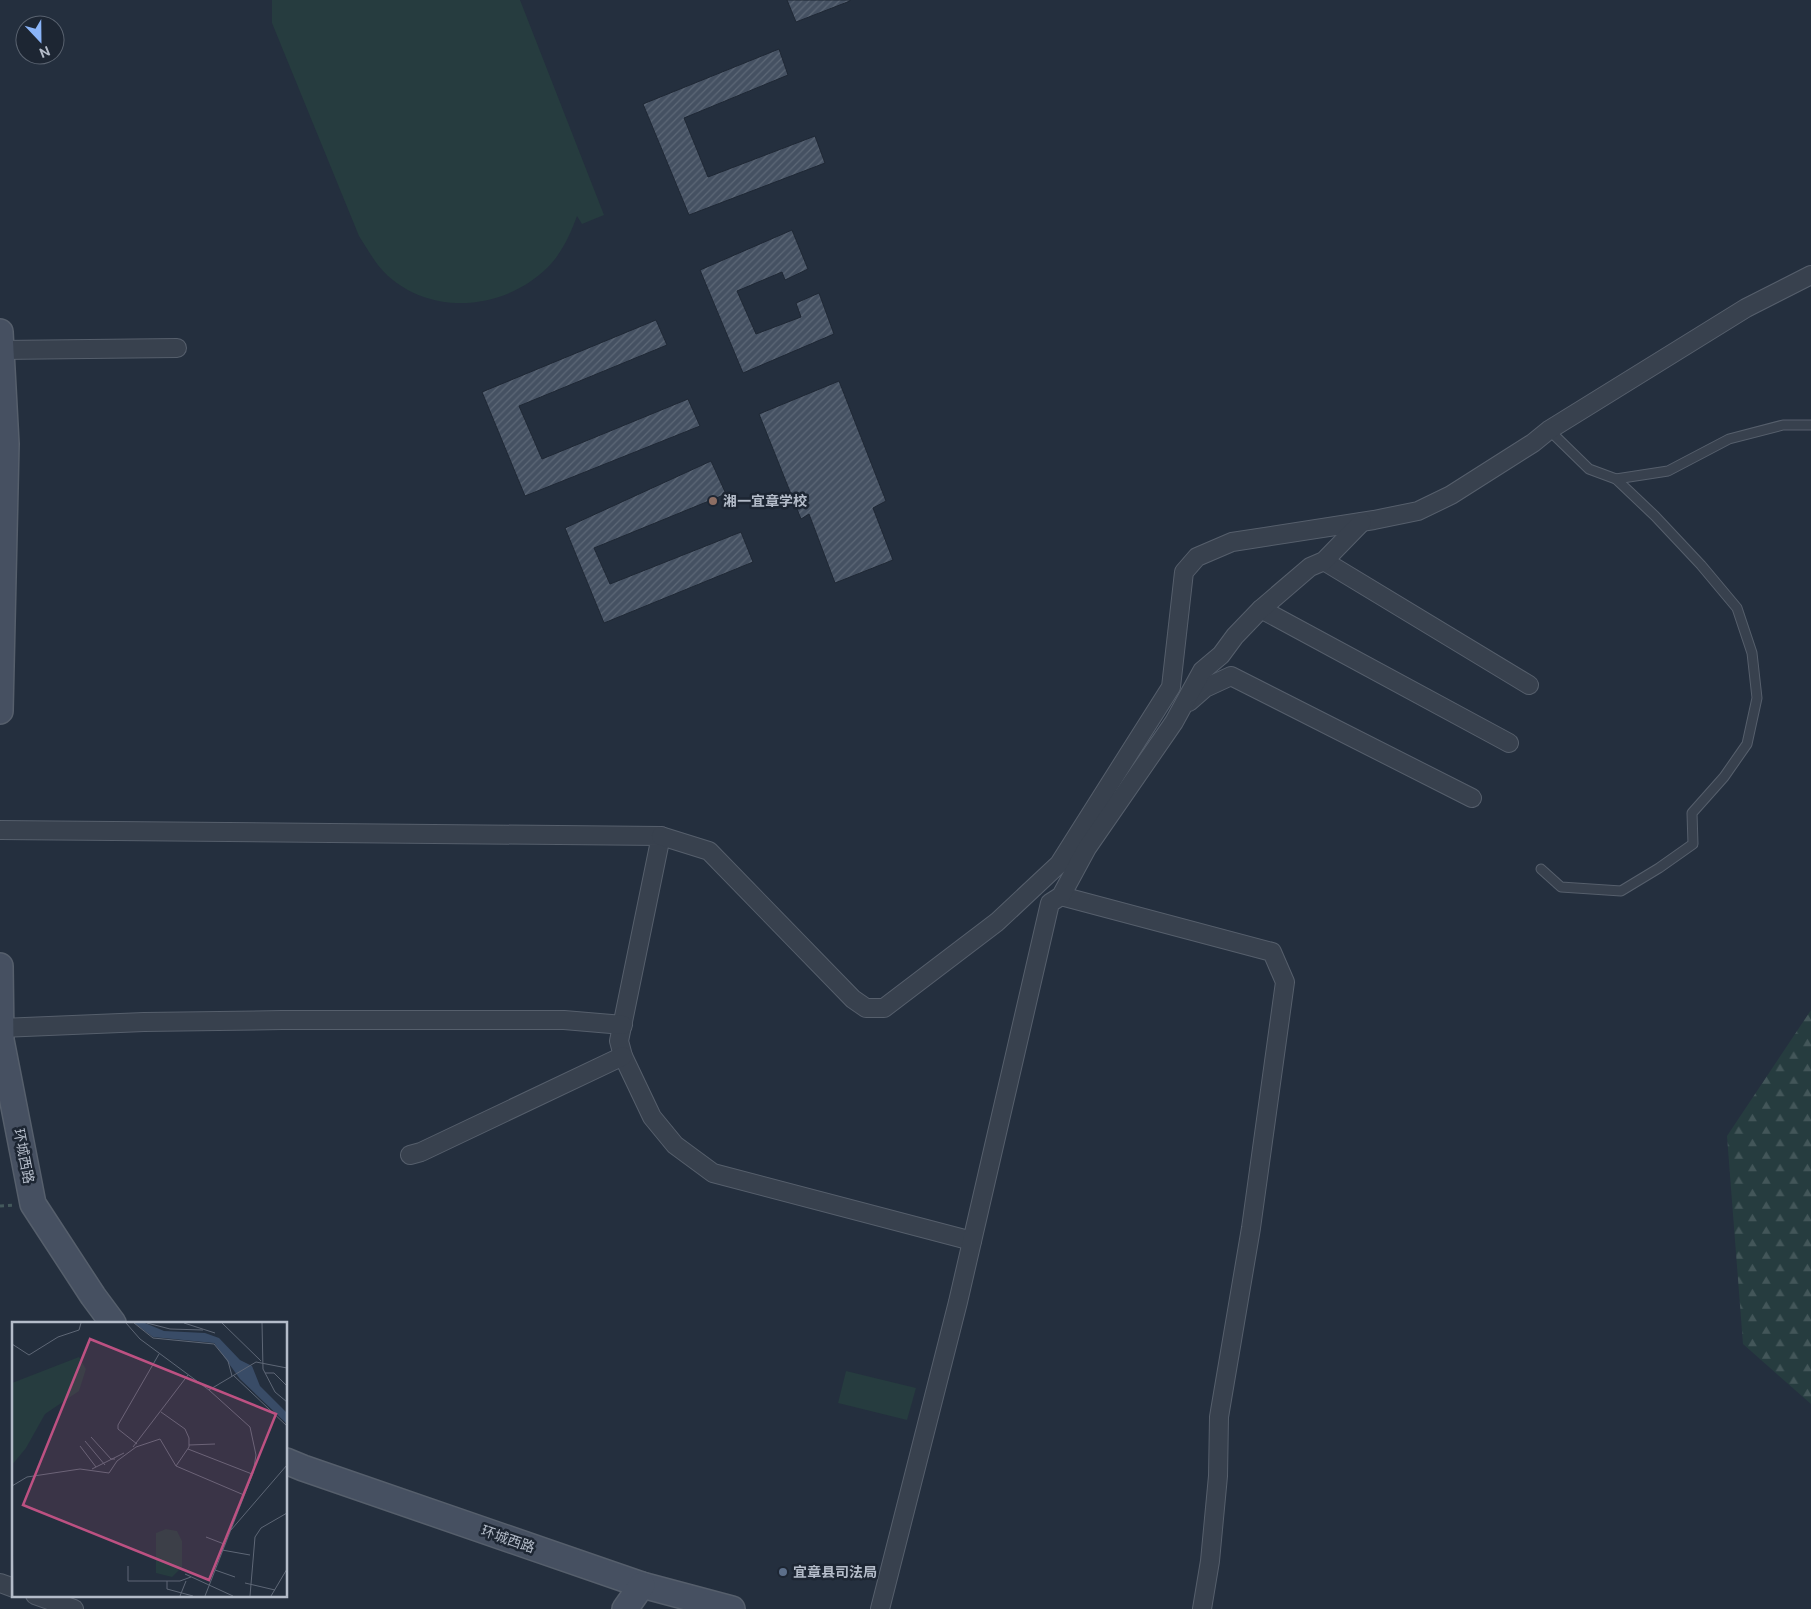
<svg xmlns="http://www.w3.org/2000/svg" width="1811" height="1609" viewBox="0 0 1811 1609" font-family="Ubuntu,'Noto Sans SC',sans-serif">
  <defs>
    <pattern id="forest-firs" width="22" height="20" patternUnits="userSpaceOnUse" patternTransform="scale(1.25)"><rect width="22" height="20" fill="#263c3f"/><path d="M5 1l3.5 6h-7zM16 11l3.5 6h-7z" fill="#435659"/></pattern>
    <pattern id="building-hatch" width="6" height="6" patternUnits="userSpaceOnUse" patternTransform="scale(1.25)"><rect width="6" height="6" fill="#455162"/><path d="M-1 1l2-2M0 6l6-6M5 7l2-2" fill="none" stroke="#5d6877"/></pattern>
  </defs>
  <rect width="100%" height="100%" fill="#242f3e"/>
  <!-- forest -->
  <polygon fill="url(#forest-firs)" points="1811,1010 1811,1404 1743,1344 1727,1136"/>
  <!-- garden -->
  <g fill="#263c3f">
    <path d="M272,0H520L604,215L582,224L577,216C570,235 562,253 547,268C505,309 434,317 388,276C376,265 368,250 359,236L272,23Z"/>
    <polygon points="846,1371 916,1388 907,1420 838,1403"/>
  </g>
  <!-- building -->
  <g fill="url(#building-hatch)" stroke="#1f2835">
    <polygon points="787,0 850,0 850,1 796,22"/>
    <polygon points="779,49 788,75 684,118 708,177 815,136 825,163 689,215 643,104"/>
    <polygon points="792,230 808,269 785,280 782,272 737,291 756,334 801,317 796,303 819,293 834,334 743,373 700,270"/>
    <polygon points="656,320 667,345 519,406 542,459 688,399 700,426 525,496 482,392"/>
    <polygon points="839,381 886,501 873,508 893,560 835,583 809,514 801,519 759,414"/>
    <polygon points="711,461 726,494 594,548 610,584 741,532 753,562 604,623 565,528"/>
  </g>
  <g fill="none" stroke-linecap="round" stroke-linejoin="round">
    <defs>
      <g id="lane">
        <polyline points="1616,479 1668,471 1729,439 1783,425 1811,425"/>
        <polyline points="1541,869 1561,887 1621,891 1659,868 1693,844 1692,813 1724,777 1747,744 1757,698 1752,653 1737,608 1701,565 1655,516 1616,479 1589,469 1549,430"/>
      </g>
      <g id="street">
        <polyline points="1,350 177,348"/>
        <polyline points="1324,561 1529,685"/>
        <polyline points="1261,609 1509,743"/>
        <polyline points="1189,702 1205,688 1231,676 1472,798"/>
        <polyline points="0,830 661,836 619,1041 623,1056 652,1117 675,1145 713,1173 972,1241"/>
        <polyline points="661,836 709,851 853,999 866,1008 884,1008 997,922 1059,864 1171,687 1184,572 1197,557 1232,542 1374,520 1418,511 1451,495 1533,443 1549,430 1746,308 1811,275"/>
        <polyline points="1061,896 1272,952 1285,982 1251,1228 1219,1417 1218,1476 1210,1561 1202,1609"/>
        <polyline points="1,1028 144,1022 282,1020 564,1020 623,1025"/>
        <polyline points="410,1155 421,1152 623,1056"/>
        <polyline points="0,1583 14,1588"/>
        <polyline points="35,1595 74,1609"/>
        <polyline points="880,1609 958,1302 1050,903 1061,896 1087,848 1174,722 1202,671 1221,655 1235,636 1261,609 1310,567 1324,561 1362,522"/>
      </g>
      <g id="secondary">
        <polyline points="0,332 6,444 0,711"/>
        <polyline points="0,966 1,1040 33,1204 93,1296 113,1323"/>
        <polyline points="286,1461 303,1468 642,1585 732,1609"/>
        <polyline points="625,1609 642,1585"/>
      </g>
    </defs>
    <!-- lane casing -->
    <use href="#lane" stroke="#565f6c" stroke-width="11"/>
    <!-- street casing -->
    <use href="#street" stroke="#565f6c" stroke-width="20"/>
    <!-- secondary casing -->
    <use href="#secondary" stroke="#565f6c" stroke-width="28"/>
    <!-- path -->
    <polyline stroke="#44595c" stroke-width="3" stroke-dasharray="4 4" stroke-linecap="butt" points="0,1206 15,1205"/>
    <!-- lane -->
    <use href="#lane" stroke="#38414e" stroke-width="9"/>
    <!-- street -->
    <use href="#street" stroke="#38414e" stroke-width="18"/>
    <!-- secondary -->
    <use href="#secondary" stroke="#465061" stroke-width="25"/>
  </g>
  <!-- markers -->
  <circle fill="#8d6e63" stroke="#1d2633" stroke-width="2" cx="713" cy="501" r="5"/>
  <circle fill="#5c6f8a" stroke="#1d2633" stroke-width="2" cx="783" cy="1572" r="5"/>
  <g text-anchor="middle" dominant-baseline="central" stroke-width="5" stroke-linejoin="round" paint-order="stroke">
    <!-- poi labels -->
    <g font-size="14" font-weight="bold" fill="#b4bcc9" stroke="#1d2633" text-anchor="start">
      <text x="723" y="501">湘一宜章学校</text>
      <text x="793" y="1572">宜章县司法局</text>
    </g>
    <!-- street labels -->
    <g font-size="14" fill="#b4bcc9" stroke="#1d2633">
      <text transform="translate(24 1156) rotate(79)">环城西路</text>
      <text transform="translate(508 1539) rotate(19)">环城西路</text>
    </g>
  </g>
  <!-- overview -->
  <g transform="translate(12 1322)">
    <rect width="275" height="275" fill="#242f3e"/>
    <path d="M67,35L74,47L67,69L33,92L14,126L0,143V61Z" fill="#263c3f"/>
    <path d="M154,207L165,209L170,219V245L160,255L144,251V211Z" fill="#263c3f"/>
    <path d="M122,1H133L152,9L193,11L207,16L228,38L240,44L248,64L275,91V102L228,57L202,21L141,15Z" fill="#394c67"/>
    <path fill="none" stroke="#5e6776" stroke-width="1" d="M114,1L128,17L197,68L238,105L244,133L241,151L193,274M122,1L141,16L202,22L216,39L220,54M135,1L158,7L191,8M172,1L203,11M210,1L249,39M250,1L251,47L263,70L275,80M0,22L17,33L46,15L67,8L69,1M253,51H262L275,64M221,53L275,104M197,68L244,40L275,46M149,90L173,107L177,116V125L164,144L232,173M79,115L99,137H103M73,119L93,143M125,122L106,107V103L147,32M177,123L203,122M68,124L84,145M121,125L176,53M176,127L240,152M80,147L112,131M0,164L15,155L68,147L97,151L105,139L124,125L148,117L164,144M0,192L1,274M219,208L275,143M194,215L212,222M210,228L238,233M116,244V259H168L179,255M203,248L223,255M173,252L221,274M155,259V267L181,274M233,261L263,268M168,274L174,259M238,274L243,215L249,206L275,191M259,274L275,247"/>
    <path fill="#bd5182" fill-opacity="0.15" stroke="#bd5182" stroke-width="2.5" d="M78,17L264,92L197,258L11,183Z"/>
    <rect width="275" height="275" fill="none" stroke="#b4bcc9" stroke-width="2.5"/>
  </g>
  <!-- north arrow -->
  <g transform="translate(40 40) rotate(158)"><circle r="24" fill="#1d2633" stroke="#59626f"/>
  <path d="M0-4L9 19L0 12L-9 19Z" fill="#8ab4f8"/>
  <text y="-8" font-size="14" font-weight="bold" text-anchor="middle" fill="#b4bcc9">N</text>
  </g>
</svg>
